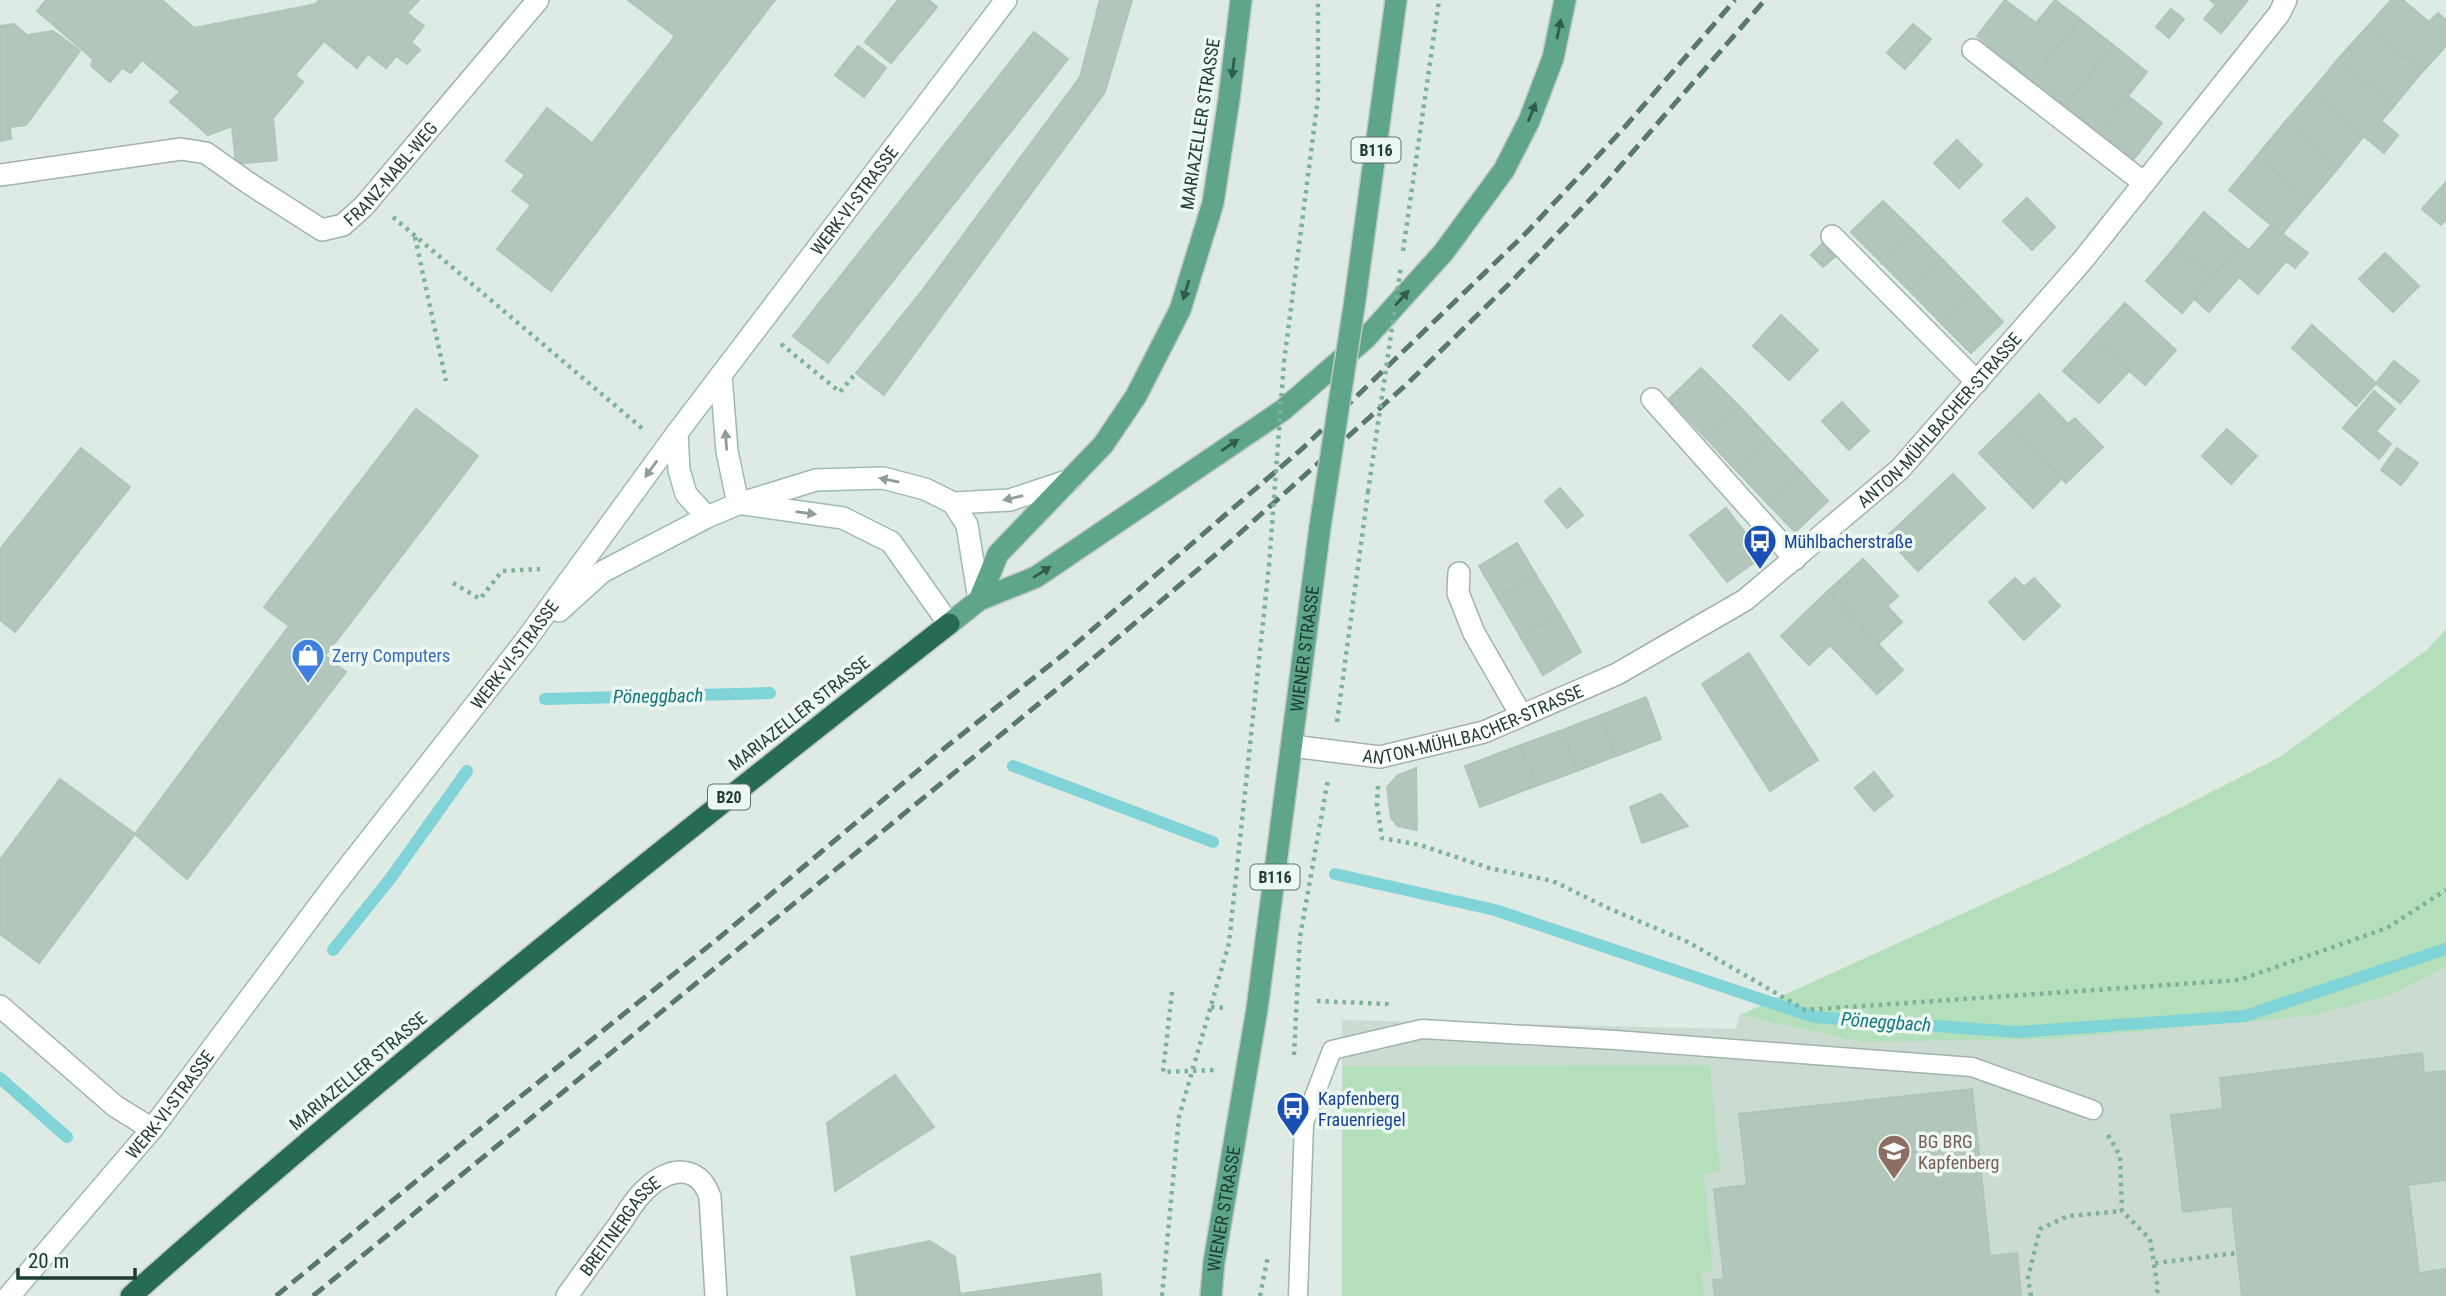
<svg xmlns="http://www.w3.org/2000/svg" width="2446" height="1296" viewBox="0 0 2446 1296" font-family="'Roboto Condensed',sans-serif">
  <rect width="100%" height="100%" fill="#deebe4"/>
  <!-- built -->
  <polygon fill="#ccdbd2" points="2446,967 2446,1296 1342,1296 1342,1020 1736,1029 1740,1015 1861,1042 2393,994"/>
  <!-- green -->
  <g fill="#b4dfbb">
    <polygon points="2446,629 2446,967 2393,994 2309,1016 2053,1039 1861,1042 1740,1015 2054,872 2280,757 2428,649"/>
    <polygon points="1710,1065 1720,1172 1704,1174 1713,1272 1701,1273 1704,1296 1342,1296 1343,1066"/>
  </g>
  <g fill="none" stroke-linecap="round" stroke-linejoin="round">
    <!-- stream -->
    <g stroke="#80d3d6" stroke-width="12">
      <polyline points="545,699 770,693"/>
      <polyline points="1013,766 1213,842"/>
      <polyline points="1335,874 1495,910 1814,1017 2018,1032 2245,1016 2446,949"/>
      <polyline points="333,950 390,879 467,771"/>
      <polyline points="0,1078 67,1137"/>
    </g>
  </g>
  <!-- building -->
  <g fill="#b3c6bc" stroke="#b0c5ba" stroke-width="2">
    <polygon points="46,0 162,0 194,28 316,4 319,0 419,0 407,13 424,26 411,42 420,50 407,64 396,56 386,68 368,54 357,68 324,41 295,75 303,82 273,118 277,160 236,164 232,126 208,135 170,102 180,92 142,60 131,73 122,68 110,82 91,66 93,59 37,11"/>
    <polygon points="628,0 775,0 551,291 497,249 531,205 512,191 525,175 506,161 547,108 592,143 675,36"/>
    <polygon points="898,0 929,0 937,7 891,63 865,42"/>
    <polygon points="1100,0 1132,0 1105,92 884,395 856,373 921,292 1080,77"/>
    <polygon points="2005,0 2036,23 2055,0 2080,19 2031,80 1977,36"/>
    <polygon points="2210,0 2248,0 2221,33 2204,19 2216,5"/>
    <polygon points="2391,0 2403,0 2429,22 2438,13 2446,20 2446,46 2422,72 2369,25"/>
    <polygon points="2171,9 2184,19 2169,38 2156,27"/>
    <polygon points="2080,19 2113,45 2065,106 2031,80"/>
    <polygon points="14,24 27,35 53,31 80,51 26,125 10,127 11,139 0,141 0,26"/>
    <polygon points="1913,24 1931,39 1905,69 1887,53"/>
    <polygon points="2369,25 2422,72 2394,106 2338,59"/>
    <polygon points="1034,32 1068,59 828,363 793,336"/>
    <polygon points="2113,45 2147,72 2099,133 2065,106"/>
    <polygon points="858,46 886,68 864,97 835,75"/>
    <polygon points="2338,59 2394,106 2381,121 2398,135 2384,153 2311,92"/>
    <polygon points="2311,92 2364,136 2339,167 2285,122"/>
    <polygon points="2128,96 2162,123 2133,160 2099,133"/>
    <polygon points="2285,122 2339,167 2310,201 2257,156"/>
    <polygon points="1957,140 1982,165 1959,188 1934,163"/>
    <polygon points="2257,156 2310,201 2282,234 2229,190"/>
    <polygon points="2446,182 2446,220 2441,225 2422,209"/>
    <polygon points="2027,198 2055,227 2032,250 2003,221"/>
    <polygon points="1883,201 1914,231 1882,263 1851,232"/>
    <polygon points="2204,212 2241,244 2212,277 2176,246"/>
    <polygon points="2271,225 2308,253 2295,268 2286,261 2258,294 2239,277 2209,312 2194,299 2241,244 2249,250"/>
    <polygon points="1914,231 1943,260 1911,292 1882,263"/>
    <polygon points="1824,242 1836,256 1823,267 1811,255"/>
    <polygon points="2176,246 2212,277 2182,313 2146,281"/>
    <polygon points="2385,253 2419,286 2393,312 2359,279"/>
    <polygon points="1943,260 1974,292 1942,324 1911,292"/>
    <polygon points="1974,292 2003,322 1971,353 1942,324"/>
    <polygon points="2125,303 2176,350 2145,385 2093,338"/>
    <polygon points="1781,315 1818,350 1789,380 1753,346"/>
    <polygon points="2312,325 2376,383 2356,406 2292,348"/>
    <polygon points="2093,338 2129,371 2099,403 2063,371"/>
    <polygon points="2394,361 2419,381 2400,403 2376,383"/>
    <polygon points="1701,368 1740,407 1707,439 1669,399"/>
    <polygon points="2374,391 2395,409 2376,431 2391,444 2379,459 2343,428"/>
    <polygon points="2039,394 2068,424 2075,418 2103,447 2066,483 2009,424"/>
    <polygon points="1842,402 1869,431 1849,450 1822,421"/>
    <polygon points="1740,407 1769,438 1736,470 1707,439"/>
    <polygon points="416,409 478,456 325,656 346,672 187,879 135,834 289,626 264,607"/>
    <polygon points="2009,424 2062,478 2033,508 1979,453"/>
    <polygon points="2227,429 2257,456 2231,484 2202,456"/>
    <polygon points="1769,438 1802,473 1769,505 1736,470"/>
    <polygon points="81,448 130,487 15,632 0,620 0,549"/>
    <polygon points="2397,448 2418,463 2401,485 2381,470"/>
    <polygon points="1802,473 1828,501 1795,532 1769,505"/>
    <polygon points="1953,474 1985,508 1918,571 1886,537"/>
    <polygon points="1560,488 1583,515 1567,528 1545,501"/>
    <polygon points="1726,508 1763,556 1727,582 1690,535"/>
    <polygon points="1517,543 1536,575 1498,598 1479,566"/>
    <polygon points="1863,559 1898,596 1887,606 1902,622 1878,644 1828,591"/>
    <polygon points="1536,575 1559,613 1520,636 1498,598"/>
    <polygon points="2015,578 2024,587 2034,578 2060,606 2024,640 1989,602"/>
    <polygon points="1828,591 1903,670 1877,694 1830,645 1809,665 1781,636"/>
    <polygon points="1559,613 1581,652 1543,675 1520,636"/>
    <polygon points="1749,653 1818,760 1770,791 1702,684"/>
    <polygon points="1646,697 1661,739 1616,756 1601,715"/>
    <polygon points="1601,715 1616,756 1577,771 1562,730"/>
    <polygon points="1562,730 1577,771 1536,786 1521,745"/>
    <polygon points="1521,745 1536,786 1480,807 1465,766"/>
    <polygon points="1416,768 1417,830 1398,826 1391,818 1387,787 1398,775"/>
    <polygon points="1874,772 1893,796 1874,811 1855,788"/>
    <polygon points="60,779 135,834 39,963 0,934 0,860"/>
    <polygon points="1661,794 1688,826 1642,843 1630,807"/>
    <polygon points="2422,1053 2424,1073 2446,1071 2446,1180 2408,1185 2419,1273 2446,1269 2446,1296 2242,1296 2232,1206 2183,1212 2171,1115 2223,1109 2220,1078"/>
    <polygon points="895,1075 934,1127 835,1191 827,1123"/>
    <polygon points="1972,1089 1990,1256 2017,1253 2021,1296 1715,1296 1713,1280 1724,1279 1714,1189 1747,1185 1739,1114"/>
    <polygon points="930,1241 955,1257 960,1294 1100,1274 1102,1296 857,1296 851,1257"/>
  </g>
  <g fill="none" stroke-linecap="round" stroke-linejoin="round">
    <defs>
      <polyline id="lane" points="1298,1296 1304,1123 1332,1050 1422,1029 1615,1040 1972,1067 2093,1110"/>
      <g id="street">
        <polyline points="1973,50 2144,183"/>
        <path id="s1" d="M0,175L181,149L206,153L250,184L322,230L343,225L364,206L538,0"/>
        <polyline points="1832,236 1977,382"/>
        <polyline points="1652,399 1795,559"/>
        <polyline points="1459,573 1458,593 1474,633 1521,715"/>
        <path id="s2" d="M1292,746L1380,757L1484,732L1617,674L1745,600L1900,469L2082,261L2279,14L2286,0"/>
        <polyline points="0,1006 115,1106 152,1129"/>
        <path id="s3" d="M567,1296C584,1272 601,1249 619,1225C627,1213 635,1199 645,1190C668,1168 698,1162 710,1197L716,1296"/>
      </g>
      <g id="secondary">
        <polyline points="721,375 727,451 738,504"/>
        <polyline points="677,433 679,470 686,494 707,517"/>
        <polyline points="953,503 967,525 979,600"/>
        <polyline points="744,504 843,518 891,542 949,624"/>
        <polyline points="559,611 602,572 707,517 738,504 816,480 883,478 925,489 953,503 1010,500 1070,480"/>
        <path id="s4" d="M9,1296L152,1129L332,888L526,640L677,433L1006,0"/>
      </g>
      <g id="primary">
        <polyline points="1355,300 1396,0"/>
        <polyline points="979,600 1036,577 1283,410 1366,338 1443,253 1504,170 1529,121 1553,58 1565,0"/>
        <polyline points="949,624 979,600 998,554 1103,445 1136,396 1180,310 1213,203 1229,99 1241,0"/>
        <path id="s5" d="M1211,1296L1214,1262L1257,1009L1320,527"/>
      </g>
      <path id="highway" d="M131,1296C395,1061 671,842 949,624"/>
    </defs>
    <!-- lane casing -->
    <use href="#lane" stroke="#a1b3aa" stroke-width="21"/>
    <!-- street casing -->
    <use href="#street" stroke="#a1b3aa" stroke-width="24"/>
    <!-- secondary casing -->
    <use href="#secondary" stroke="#9ebbad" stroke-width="24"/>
    <!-- primary casing -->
    <use href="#primary" stroke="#c0c8c5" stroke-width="24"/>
    <!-- highway casing -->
    <use href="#highway" stroke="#c0c8c5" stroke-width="24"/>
    <!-- path -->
    <g stroke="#7bb29a" stroke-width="4.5" stroke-dasharray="3.5 5" stroke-linecap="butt">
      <polyline points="393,217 643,429"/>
      <polyline points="415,237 446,381"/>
      <polyline points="1403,251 1439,0"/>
      <polyline points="781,344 840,392 856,373"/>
      <polyline points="1284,362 1318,98 1318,0"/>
      <polyline points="453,583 480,599 502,571 540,569"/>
      <polyline points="1337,722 1368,492"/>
      <polyline points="1378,786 1377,805 1382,838 1420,845 1489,868 1553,881 1608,908 1688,942 1805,1010 2239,980 2387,928 2446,890"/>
      <polyline points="1172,992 1163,1072 1215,1070"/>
      <polyline points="1317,1001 1387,1004 1390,1007"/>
      <polyline points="1211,1007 1227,1008"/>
      <polyline points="1294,1055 1300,937 1328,779"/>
      <polyline points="2108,1135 2120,1156 2122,1211 2150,1239 2158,1289 2156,1296"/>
      <polyline points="2155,1263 2237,1253"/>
      <polyline points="1162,1296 1179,1117 1229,943 1269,566"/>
      <polyline points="1260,1296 1268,1256"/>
      <polyline points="2031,1296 2028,1278 2040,1229 2068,1216 2122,1211"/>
    </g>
    <!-- lane -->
    <use href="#lane" stroke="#fff" stroke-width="18"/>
    <!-- street -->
    <use href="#street" stroke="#fff" stroke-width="21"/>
    <!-- secondary -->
    <use href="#secondary" stroke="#fff" stroke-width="21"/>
    <!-- primary -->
    <use href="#primary" stroke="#5ea58a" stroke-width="21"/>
    <!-- highway -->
    <use href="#highway" stroke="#276b55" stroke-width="21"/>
    <!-- rail -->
    <g stroke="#58786b" stroke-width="5" stroke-dasharray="14 7" stroke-linecap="butt">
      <polyline points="276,1296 470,1137 720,937 946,747 1064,654 1304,447 1527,232 1623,129 1735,0"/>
      <polyline points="313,1296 1063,684 1221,550 1408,383 1511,282 1603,186 1765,0"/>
    </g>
    <defs>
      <polyline id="primary-bridge" points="1320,527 1355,300"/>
    </defs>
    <!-- primary-bridge casing -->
    <use href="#primary-bridge" stroke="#c0c8c5" stroke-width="24" stroke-linecap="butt"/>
    <!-- path-bridge -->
    <g stroke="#7bb29a" stroke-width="4.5" stroke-dasharray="3.5 5" stroke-linecap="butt">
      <polyline points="1368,492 1401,266"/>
      <polyline points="1269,566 1284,362"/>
    </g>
    <!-- primary-bridge -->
    <use href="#primary-bridge" stroke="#5ea58a" stroke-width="21"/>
  </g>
  <!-- one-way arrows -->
  <defs><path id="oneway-solid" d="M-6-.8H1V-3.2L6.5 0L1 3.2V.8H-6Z" transform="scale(1.75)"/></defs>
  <g fill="#315c4b">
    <use href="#oneway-solid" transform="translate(1559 29) rotate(-79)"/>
    <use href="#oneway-solid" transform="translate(1233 68) rotate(97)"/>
    <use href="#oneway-solid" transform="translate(1532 112) rotate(-68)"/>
    <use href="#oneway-solid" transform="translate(1186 290) rotate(107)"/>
    <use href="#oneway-solid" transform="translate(1402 298) rotate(-48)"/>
    <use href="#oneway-solid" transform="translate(1230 445) rotate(-34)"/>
    <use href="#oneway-solid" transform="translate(1042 572) rotate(-32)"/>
  </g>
  <g fill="#8e9e98">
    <use href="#oneway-solid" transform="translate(726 440) rotate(-94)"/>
    <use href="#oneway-solid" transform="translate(651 469) rotate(126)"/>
    <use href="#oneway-solid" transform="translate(889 480) rotate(-169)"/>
    <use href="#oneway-solid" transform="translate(1013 498) rotate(167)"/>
    <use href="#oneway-solid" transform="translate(806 513) rotate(8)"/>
  </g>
  <!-- icons -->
  <defs>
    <symbol id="bus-pin" viewBox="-11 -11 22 30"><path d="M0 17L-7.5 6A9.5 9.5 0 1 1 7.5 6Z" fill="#1a4fb4" stroke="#eef8f2"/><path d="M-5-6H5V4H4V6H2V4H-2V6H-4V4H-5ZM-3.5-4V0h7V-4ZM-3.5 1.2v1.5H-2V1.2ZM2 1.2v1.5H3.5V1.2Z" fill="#fff"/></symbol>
    <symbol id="shop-pin" viewBox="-11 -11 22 30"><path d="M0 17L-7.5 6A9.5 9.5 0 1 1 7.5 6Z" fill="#3f7fe0" stroke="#eef8f2"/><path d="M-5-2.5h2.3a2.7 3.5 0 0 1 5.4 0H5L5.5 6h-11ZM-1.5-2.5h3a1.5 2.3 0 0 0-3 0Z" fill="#fff"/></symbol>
    <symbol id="school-pin" viewBox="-11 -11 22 30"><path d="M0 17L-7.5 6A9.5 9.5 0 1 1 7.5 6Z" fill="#8d6e63" stroke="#eef8f2"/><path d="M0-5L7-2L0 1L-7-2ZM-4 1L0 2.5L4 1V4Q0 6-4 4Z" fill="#fff"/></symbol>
  </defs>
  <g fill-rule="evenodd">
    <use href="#bus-pin" x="1741" y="522" width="38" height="52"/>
    <use href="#shop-pin" x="289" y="636" width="38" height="52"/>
    <use href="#bus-pin" x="1274" y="1089" width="38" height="52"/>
    <use href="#school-pin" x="1875" y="1132" width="38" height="52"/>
  </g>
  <g text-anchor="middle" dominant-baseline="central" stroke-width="7" stroke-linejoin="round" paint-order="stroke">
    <!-- shield labels -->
    <g fill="#eef8f2" stroke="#5c746a" stroke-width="2">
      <rect x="1351.5" y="137.5" width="49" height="25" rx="5"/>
      <rect x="708" y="784.5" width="42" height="25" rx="5"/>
      <rect x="1250.5" y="864.5" width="49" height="25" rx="5"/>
    </g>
    <g font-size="16" font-weight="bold" fill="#1e3c30">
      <text x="1376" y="150">B116</text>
      <text x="729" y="797">B20</text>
      <text x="1275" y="877">B116</text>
    </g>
    <!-- street labels -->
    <g font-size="18" fill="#1e3c30" stroke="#eef8f2">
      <text transform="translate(1200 124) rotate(-81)">MARIAZELLER STRASSE</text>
      <text stroke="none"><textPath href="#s1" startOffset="439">FRANZ-NABL-WEG</textPath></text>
      <text stroke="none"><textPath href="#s4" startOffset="1384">WERK-VI-STRASSE</textPath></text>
      <text stroke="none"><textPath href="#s2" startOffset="754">ANTON-MÜHLBACHER-STRASSE</textPath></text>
      <text stroke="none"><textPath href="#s5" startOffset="654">WIENER STRASSE</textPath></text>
      <text stroke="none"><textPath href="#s4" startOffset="817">WERK-VI-STRASSE</textPath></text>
      <text transform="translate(799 713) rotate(-38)">MARIAZELLER STRASSE</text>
      <text stroke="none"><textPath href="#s2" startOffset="187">ANTON-MÜHLBACHER-STRASSE</textPath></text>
      <text transform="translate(358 1071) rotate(-40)">MARIAZELLER STRASSE</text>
      <text stroke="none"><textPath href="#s4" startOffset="250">WERK-VI-STRASSE</textPath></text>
      <text stroke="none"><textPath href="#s5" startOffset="88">WIENER STRASSE</textPath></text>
      <text stroke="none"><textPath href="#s3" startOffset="88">BREITNERGASSE</textPath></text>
    </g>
    <!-- transit labels -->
    <g font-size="18" fill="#164399" stroke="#eef8f2" text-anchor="start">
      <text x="1784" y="541">Mühlbacherstraße</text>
      <text x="1318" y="1098">Kapfenberg<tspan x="1318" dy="21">Frauenriegel</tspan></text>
    </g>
    <!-- shop labels -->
    <g font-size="18" fill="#366cbe" stroke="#eef8f2" text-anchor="start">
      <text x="332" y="655">Zerry Computers</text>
    </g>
    <!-- education labels -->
    <g font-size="18" fill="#785e54" stroke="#eef8f2" text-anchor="start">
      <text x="1918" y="1141">BG BRG<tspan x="1918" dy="21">Kapfenberg</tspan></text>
    </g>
    <!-- water labels -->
    <g font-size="19" font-style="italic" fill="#13777c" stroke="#eef8f2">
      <text transform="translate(658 696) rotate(-1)">Pöneggbach</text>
      <text transform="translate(1886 1022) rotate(4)">Pöneggbach</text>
    </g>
  </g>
  <!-- scale -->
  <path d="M18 1268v10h117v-10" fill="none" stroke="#1e3c30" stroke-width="3.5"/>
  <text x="28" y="1268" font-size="21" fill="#1e3c30" stroke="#eef8f2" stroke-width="5" paint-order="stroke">20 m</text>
</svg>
